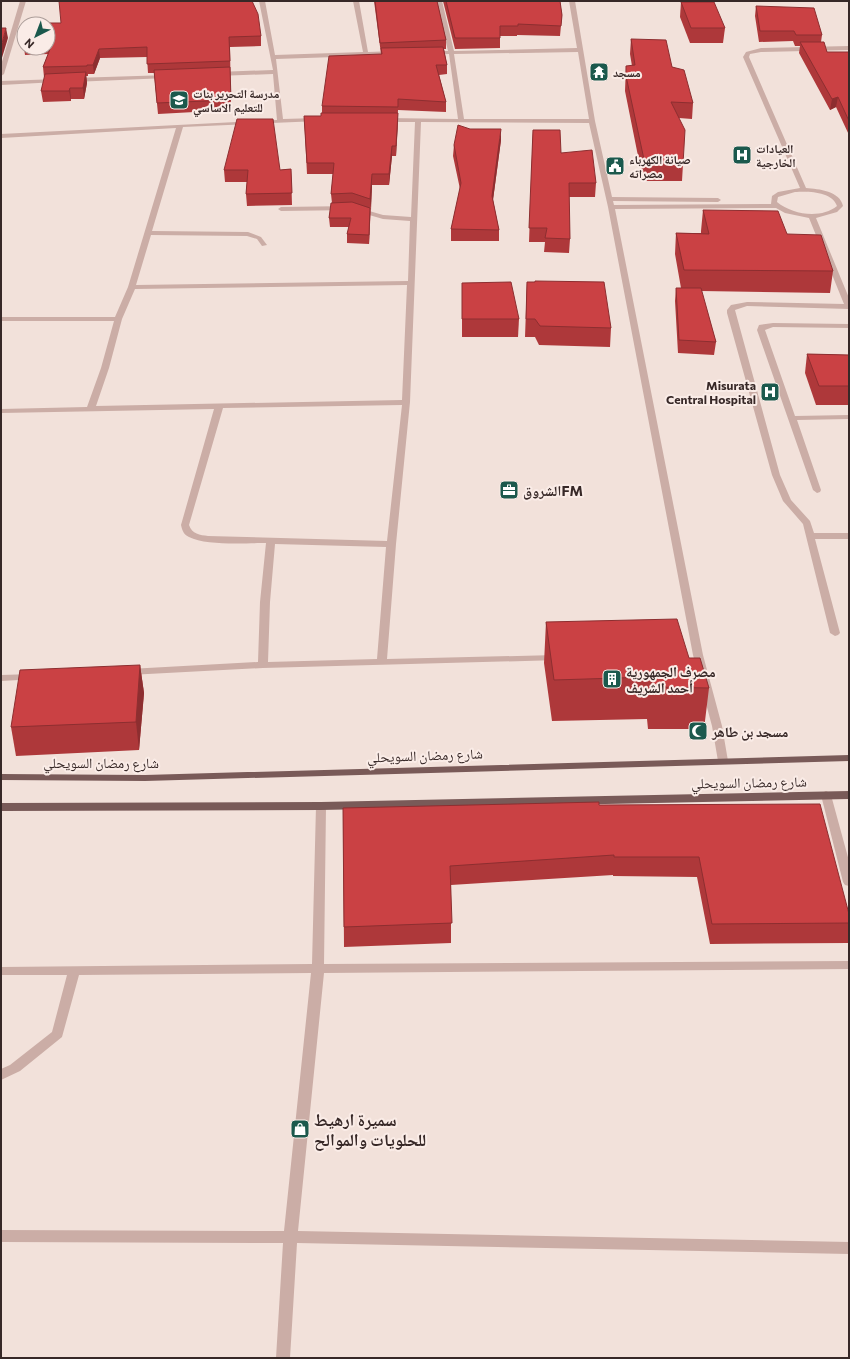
<svg xmlns="http://www.w3.org/2000/svg" width="850" height="1359" viewBox="0 0 850 1359" font-family="Commissioner,'Noto Naskh Arabic',sans-serif">
  <rect width="100%" height="100%" fill="#f2e1da"/>
  <g fill="none" stroke-linecap="round" stroke-linejoin="round">
    <!-- minor -->
    <g fill="#cbada6" fill-rule="evenodd">
      <polygon points="20,1 26,1 4,74 1,76 1,65"/>
      <path d="M259,1H265L275,55L363,52L353,1H359L368,52L395,51L398,53L395,55L276,59L283,119L317,118L319,119V121L183,127L152,231L248,232L261,237L267,245L262,246L257,239L247,236L151,235L136,285L408,281L410,221L383,219L352,210L281,211L278,209L281,207L352,206L383,215L411,217L415,122H385L382,120L385,118L458,119L449,54L431,55L428,53L431,51H448L436,1H442L454,51L577,48L569,1H575L595,121L612,197L718,198L721,200L718,202L613,201L614,205L771,204L772,196L778,192L800,188L743,57L746,52L761,48L849,46V50L761,52L750,54L749,57L806,188C819,189 840,191 843,206L837,212L816,218L849,298V309L747,306L735,310L780,475L791,500L810,521L814,533H849V539H815L840,633L838,635L835,636L830,633L803,524L783,501L772,475L727,313V310L731,305L747,302L844,304L809,218L785,213L776,208L615,209L703,655L722,726L728,761L727,763L723,764L718,761L712,726L693,655L608,207L589,123L421,122L410,402L396,544L387,659L556,655L559,656L561,658L559,660L263,668L129,675L124,672L129,669L258,662L260,602L266,543C247,543 206,546 189,537C184,535 182,530 181,525L214,409L1,413V409L87,407L101,368L114,321H1V317H115L128,287L176,128L1,138V134L277,120L273,74L217,76L214,74L217,72L273,70ZM578,52L589,119H464L454,54ZM795,192C807,191 832,191 837,206C821,219 793,215 777,202L778,197ZM407,285L402,400L96,406L109,368L122,319L135,289ZM402,405L387,541L208,536C200,535 192,534 189,525L223,408ZM275,544L386,547L377,659L268,662L270,602Z"/>
      <polygon points="169,75 170,76 167,78 73,82 70,80 73,78"/>
      <polygon points="59,79 59,81 57,82 1,85 1,81"/>
      <polygon points="773,323 849,324 849,328 773,327 765,330 795,416 849,415 849,419 797,420 821,490 820,492 817,493 813,490 757,330 759,325"/>
      <polygon points="33,674 38,677 37,679 1,681 1,675"/>
      <polygon points="826,791 830,793 831,795 849,861 849,886 845,885 843,882 821,795 822,793"/>
      <polygon points="321,802 325,803 326,806 324,964 849,961 849,969 324,973 298,1231 849,1242 849,1254 297,1243 290,1358 276,1358 283,1243 1,1242 1,1230 284,1231 311,973 79,975 62,1037 20,1071 1,1080 1,1069 10,1065 52,1032 67,975 1,975 1,967 312,964 316,806 317,803"/>
    </g>
    <!-- major -->
    <g fill="#795a58" fill-rule="evenodd">
      <polygon points="849,755 849,761 145,781 1,780 1,774 145,775"/>
      <polygon points="849,791 849,799 321,810 1,811 1,803 321,802"/>
    </g>
  </g>
  <!-- wall -->
  <g fill="#ae383a">
    <polygon points="374,1 437,1 446,40 446,49 444,49 447,65 447,74 439,75 446,102 446,112 398,110 396,156 392,156 389,185 372,185 369,244 347,243 347,234 349,227 330,227 329,218 332,203 331,194 333,174 307,174 304,116 321,116 322,113 322,106 381,54"/>
    <polygon points="443,1 560,1 562,15 560,36 517,35 517,36 500,36 500,48 455,49"/>
    <polygon points="681,2 725,28 723,43 690,43 680,17"/>
    <polygon points="756,6 822,35 821,42 827,52 849,52 849,135 836,107 830,110 799,53 800,46 795,46 793,41 759,42 755,16"/>
    <polygon points="48,24 261,36 261,46 230,47 231,110 158,114 154,73 148,73 147,57 100,58 94,74 88,74 88,76 86,76 87,83 84,99 71,99 71,101 43,102 41,91 45,77 44,77 43,67 48,54 25,55 24,48 48,48"/>
    <polygon points="631,39 672,67 693,103 692,119 679,118 683,164 682,181 643,181 625,91 626,66 632,66 630,54"/>
    <polygon points="470,129 501,140 493,200 499,230 499,241 451,241 451,229 460,189 453,156 454,145"/>
    <polygon points="533,130 561,153 596,183 595,197 569,197 570,239 569,253 544,252 545,242 529,242"/>
    <polygon points="291,169 292,205 247,206 246,194 247,182 225,182 224,170 280,170"/>
    <polygon points="703,210 787,234 833,271 830,293 701,291 716,342 714,355 678,353 675,301 676,288 681,288 675,254 676,233 701,233 701,231"/>
    <polygon points="527,282 611,328 610,347 539,345 535,337 525,337"/>
    <polygon points="462,283 519,319 518,337 462,337"/>
    <polygon points="807,354 849,355 849,405 816,405 805,373"/>
    <polygon points="546,622 689,658 709,688 704,729 648,729 647,719 552,721 544,663"/>
    <polygon points="140,665 144,693 139,750 16,756 11,727"/>
    <polygon points="599,805 849,914 849,937 848,943 710,944 697,877 613,876 613,875 451,885 451,943 344,947 343,808"/>
  </g>
  <!-- shaded-wall -->
  <g fill="#8d2e30">
    <polygon points="6,28 8,38 1,61 1,47"/>
    <polygon points="99,49 100,58 94,74 93,65"/>
    <polygon points="86,72 87,83 84,99 83,88"/>
    <polygon points="70,88 71,99 71,101 69,91"/>
    <polygon points="838,97 836,107 830,110 832,99"/>
    <polygon points="398,113 398,124 396,156 396,146"/>
    <polygon points="501,129 501,140 492,207 492,196"/>
    <polygon points="392,146 392,156 389,185 389,174"/>
    <polygon points="372,174 372,185 371,210 370,199"/>
    <polygon points="370,208 370,217 369,244 369,235"/>
    <polygon points="140,665 144,693 139,750 136,722"/>
  </g>
  <!-- building -->
  <g fill="#ca4144" stroke="#8d2e30">
    <polygon points="59,1 252,1 258,14 261,36 229,37 230,61 147,64 147,47 99,49 93,65 87,65 87,66 43,67 52,44 48,44 48,24 34,24 34,23 61,23"/>
    <polygon points="375,1 437,1 446,40 380,43"/>
    <polygon points="446,1 560,1 562,15 561,26 518,24 518,26 500,26 500,38 455,38"/>
    <polygon points="681,2 714,2 725,28 691,28"/>
    <polygon points="756,6 814,8 822,35 796,35 794,31 760,31"/>
    <polygon points="1,28 6,28 1,47"/>
    <polygon points="631,39 666,40 672,67 684,70 693,103 671,102 685,130 683,164 645,164 626,76 626,66 635,65"/>
    <polygon points="800,42 824,42 827,52 849,52 849,121 838,97 832,99"/>
    <polygon points="443,47 447,65 436,65 446,102 398,99 398,107 322,106 329,56 382,54 381,48"/>
    <polygon points="230,67 231,100 157,103 154,70"/>
    <polygon points="86,72 83,88 70,88 69,91 41,91 45,74"/>
    <polygon points="321,113 398,113 396,146 392,146 389,174 372,174 370,199 352,193 331,194 334,163 307,163 304,116 321,116"/>
    <polygon points="237,119 273,119 280,170 291,169 292,193 246,194 248,170 224,170"/>
    <polygon points="458,125 470,129 501,129 492,196 499,230 451,229 461,183 454,145"/>
    <polygon points="533,130 560,130 561,153 592,150 596,183 569,183 570,239 545,238 547,228 529,228"/>
    <polygon points="352,202 370,208 369,235 347,234 351,218 329,218 331,203"/>
    <polygon points="703,210 778,211 787,234 821,235 833,271 684,270 676,233 709,234"/>
    <polygon points="535,281 604,282 611,328 540,326 535,319 526,319 527,282 535,282"/>
    <polygon points="511,282 519,319 462,319 462,283"/>
    <polygon points="676,288 701,288 716,342 679,340"/>
    <polygon points="807,354 849,355 849,386 819,386"/>
    <polygon points="677,619 689,658 700,658 709,688 652,687 650,677 554,680 546,622"/>
    <polygon points="140,665 136,722 11,727 20,670"/>
    <polygon points="599,802 599,805 820,804 849,914 849,923 712,924 699,857 614,857 614,855 450,866 452,923 344,927 343,808"/>
  </g>
  <!-- icons -->
  <defs>
    <symbol id="temple-square" viewBox="-11 -11 22 22"><rect x="-9" y="-9" width="18" height="18" rx="4" fill="#1b594d" stroke="#faece7"/><path d="M0-6L5-2H3V0L6.5 2.5H4V6H1.5V3h-3V6H-4V2.5H-6.5L-3 0V-2H-5Z" fill="#fff"/></symbol>
    <symbol id="school-square" viewBox="-11 -11 22 22"><rect x="-9" y="-9" width="18" height="18" rx="4" fill="#1b594d" stroke="#faece7"/><path d="M0-5L7-2L0 1L-7-2ZM-4 1L0 2.5L4 1V4Q0 6-4 4Z" fill="#fff"/></symbol>
    <symbol id="hospital-square" viewBox="-11 -11 22 22"><rect x="-9" y="-9" width="18" height="18" rx="4" fill="#1b594d" stroke="#faece7"/><path d="M-5-5h3v3.5h4V-5h3V5h-3V1.5h-4V5h-3Z" fill="#fff"/></symbol>
    <symbol id="civic-square" viewBox="-11 -11 22 22"><rect x="-9" y="-9" width="18" height="18" rx="4" fill="#1b594d" stroke="#faece7"/><path d="M-.6-6.5H3V-4.5H.6V-3L4-1V1h2V6H-6V1h2V-1L-.6-3ZM-1.2 2.5V6h2.4V2.5Z" fill="#fff"/></symbol>
    <symbol id="office-square" viewBox="-11 -11 22 22"><rect x="-9" y="-9" width="18" height="18" rx="4" fill="#1b594d" stroke="#faece7"/><path d="M-6-3h4V-5.5h4V-3h4V5H-6ZM-1-4.5V-3h2v-1.5ZM-6 0V1H6V0Z" fill="#fff"/></symbol>
    <symbol id="building-square" viewBox="-11 -11 22 22"><rect x="-9" y="-9" width="18" height="18" rx="4" fill="#1b594d" stroke="#faece7"/><path d="M-4-6H4V6H1V3H-1V6H-4ZM-2.5-4.3h1.7v1.8h-1.7ZM.8-4.3h1.7v1.8H.8ZM-2.5-1h1.7V.8h-1.7ZM.8-1h1.7V.8H.8Z" fill="#fff"/></symbol>
    <symbol id="mosque-square" viewBox="-11 -11 22 22"><rect x="-9" y="-9" width="18" height="18" rx="4" fill="#1b594d" stroke="#faece7"/><path d="M3.5-4.9A6 6 0 1 0 3.5 4.9A5 5 0 1 1 3.5-4.9Z" fill="#fff"/></symbol>
    <symbol id="shop-square" viewBox="-11 -11 22 22"><rect x="-9" y="-9" width="18" height="18" rx="4" fill="#1b594d" stroke="#faece7"/><path d="M-5-2.5h2.3a2.7 3.5 0 0 1 5.4 0H5L5.5 6h-11ZM-1.5-2.5h3a1.5 2.3 0 0 0-3 0Z" fill="#fff"/></symbol>
  </defs>
  <g fill-rule="evenodd">
    <use href="#temple-square" x="588" y="61" width="22" height="22"/>
    <use href="#school-square" x="168" y="89" width="22" height="22"/>
    <use href="#hospital-square" x="731" y="144" width="22" height="22"/>
    <use href="#civic-square" x="604" y="155" width="22" height="22"/>
    <use href="#hospital-square" x="759" y="381" width="22" height="22"/>
    <use href="#office-square" x="498" y="479" width="22" height="22"/>
    <use href="#building-square" x="601" y="668" width="22" height="22"/>
    <use href="#mosque-square" x="687" y="720" width="22" height="22"/>
    <use href="#shop-square" x="289" y="1118" width="22" height="22"/>
  </g>
  <g text-anchor="middle" dominant-baseline="central" stroke-width="4" stroke-linejoin="round" paint-order="stroke">
    <!-- far-poi labels -->
    <g font-size="12" font-weight="bold" fill="#372827" stroke="#faece7" text-anchor="start">
      <text x="613" y="72">مسجد</text>
      <text x="193" y="93">مدرسة التحرير بنات<tspan x="193" dy="14">للتعليم الاساسي</tspan></text>
      <text x="756" y="148">العيادات<tspan x="756" dy="14">الخارجية</tspan></text>
      <text x="629" y="159">صيانة الكهرباء<tspan x="629" dy="14">مصراته</tspan></text>
      <text x="756" y="385" text-anchor="end">Misurata<tspan x="756" dy="14">Central Hospital</tspan></text>
    </g>
    <!-- poi labels -->
    <g font-size="14" font-weight="bold" fill="#372827" stroke="#faece7" text-anchor="start">
      <text x="523" y="490">الشروقFM</text>
      <text x="626" y="671">مصرف الجمهورية<tspan x="626" dy="16">أحمد الشريف</tspan></text>
      <text x="712" y="731">مسجد بن طاهر</text>
    </g>
    <!-- street labels -->
    <g font-size="14" fill="#372827" stroke="#faece7">
      <text transform="translate(425 755) rotate(-2)">شارع رمضان السويحلي</text>
      <text x="101" y="762">شارع رمضان السويحلي</text>
      <text transform="translate(749 782) rotate(-1)">شارع رمضان السويحلي</text>
    </g>
    <!-- near-poi labels -->
    <g font-size="17" font-weight="bold" fill="#372827" stroke="#faece7" text-anchor="start">
      <text x="314" y="1119">سميرة ارهيط<tspan x="314" dy="20">للحلويات والموالح</tspan></text>
    </g>
  </g>
  <!-- border -->
  <rect width="850" height="1359" fill="none" stroke="#372827" stroke-width="4"/>
  <!-- north arrow -->
  <g transform="translate(36 36) rotate(222)"><circle r="19" fill="#faece7" stroke="#ac9e9a"/>
  <path d="M0-3L7 15L0 10L-7 15Z" fill="#1b594d"/>
  <text y="-6" font-size="11" font-weight="bold" text-anchor="middle" fill="#372827">N</text>
  </g>
</svg>
